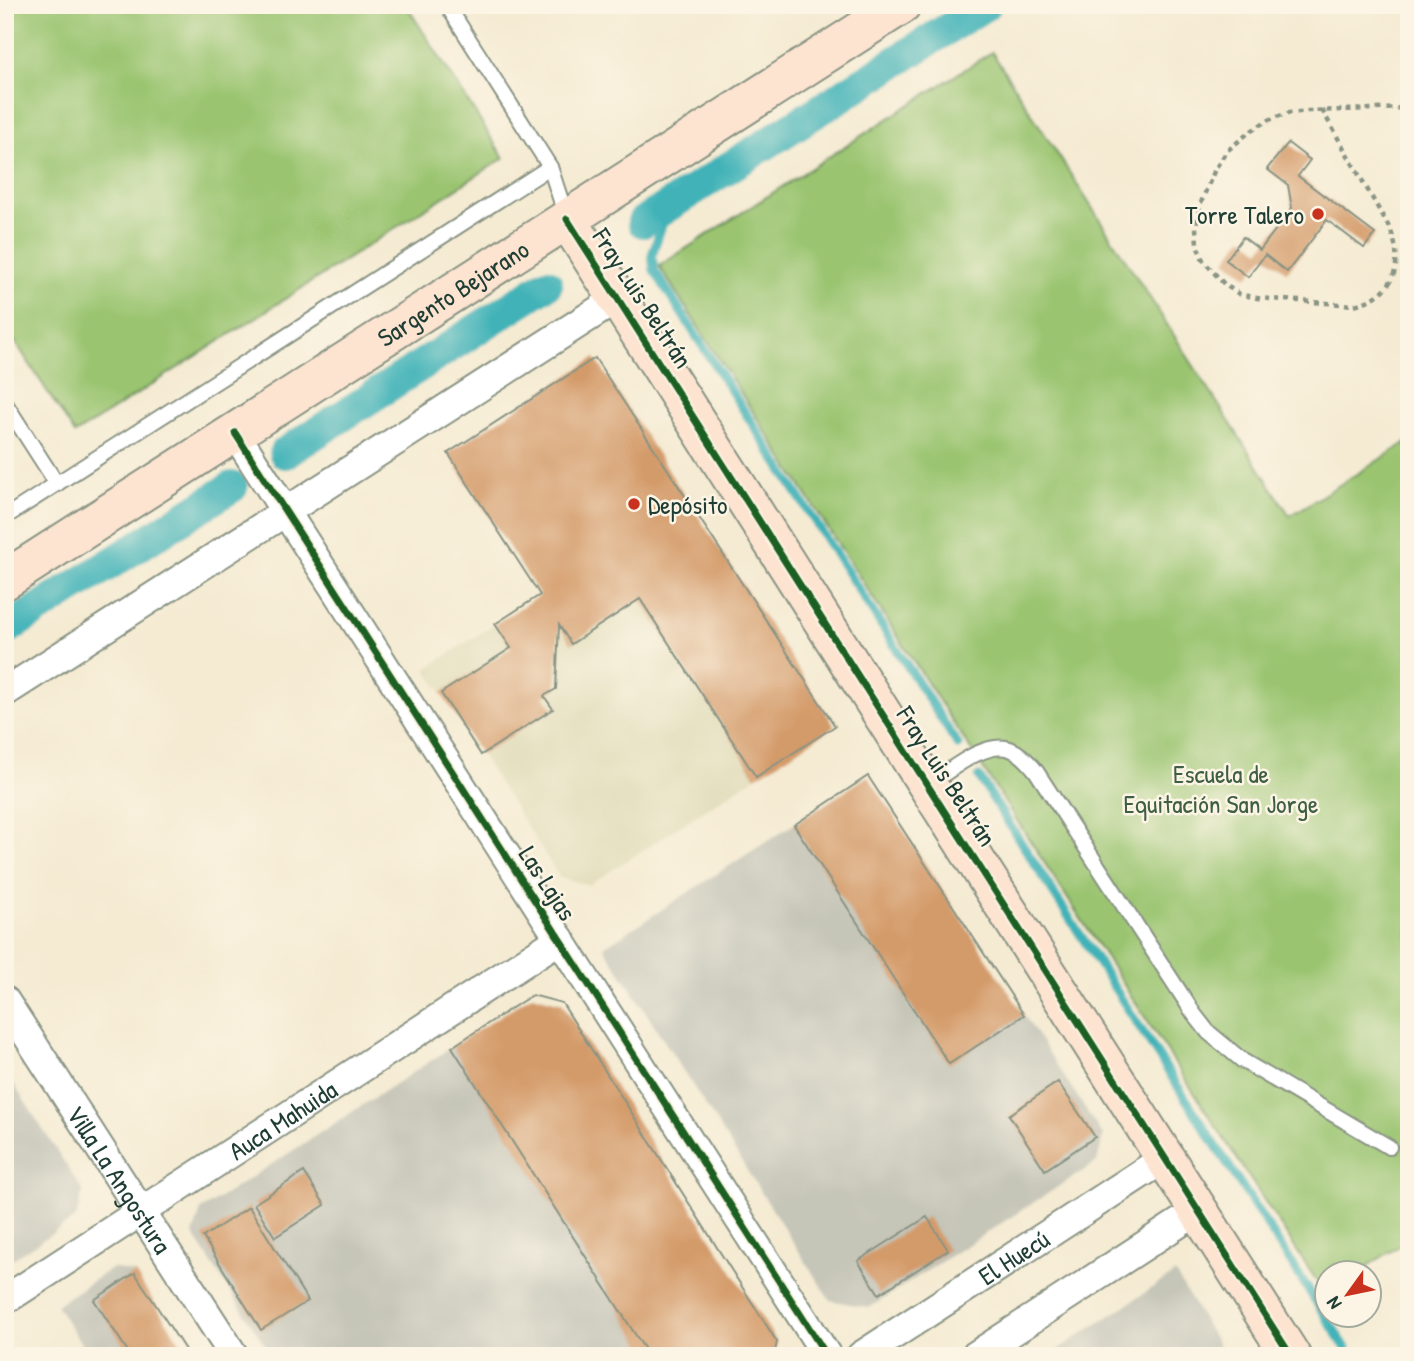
<svg xmlns="http://www.w3.org/2000/svg" width="1414" height="1361" viewBox="0 0 1414 1361" font-family="'Patrick Hand',sans-serif">
  <rect width="100%" height="100%" fill="#fcf5e5"/>
  <filter id="ink" filterUnits="userSpaceOnUse"><feTurbulence type="fractalNoise" baseFrequency=".0143" numOctaves="2"/><feDisplacementMap in="SourceGraphic" scale="14" xChannelSelector="R" yChannelSelector="G"/><feConvolveMatrix kernelMatrix="1 2 1 2 8 2 1 2 1" color-interpolation-filters="sRGB"/></filter>
  <filter id="wash" filterUnits="userSpaceOnUse"><feTurbulence type="fractalNoise" baseFrequency=".00686" numOctaves="4" result="noise"/><feDisplacementMap in="SourceGraphic" scale="28" xChannelSelector="R" yChannelSelector="G"/><feGaussianBlur stdDeviation="1.57" result="paint"/><feColorMatrix in="noise" values="0 0 0 0 0 0 0 0 0 0 0 0 0 0 0 0 0 1.4 0 .05"/><feComposite in="paint" operator="in"/></filter>
  <g filter="url(#wash)">
    <rect width="100%" height="100%" fill="#f5ebd3"/>
    <!-- built -->
    <polygon fill="#e1dcba" points="595,358 835,726 589,885 560,878 426,669 539,595 448,453"/>
    <!-- industrial -->
    <g fill="#c5c5b8">
      <polygon points="868,776 1103,1136 1097,1162 869,1308 830,1300 604,947"/>
      <polygon points="532,995 562,1003 777,1342 774,1356 272,1356 193,1234 201,1210"/>
      <polygon points="5,1071 83,1191 76,1218 5,1264"/>
      <polygon points="112,1268 135,1273 189,1356 77,1356 74,1351 82,1345 56,1305"/>
      <polygon points="1175,1273 1225,1356 1048,1356"/>
    </g>
    <!-- green -->
    <g fill="#9ac470" stroke="#5c8052" stroke-width="2">
      <polygon points="5,5 406,5 504,158 75,434 5,326"/>
      <polygon points="992,52 1290,516 1409,441 1409,1240 1356,1273 1326,1274 1326,1293 1325,1294 958,730 659,266"/>
    </g>
    <g fill="none" stroke-linecap="round" stroke-linejoin="round">
      <!-- stream -->
      <g stroke="#41b2b8" stroke-width="9">
        <polyline points="668,207 652,255 654,270 958,745"/>
        <polyline points="979,777 1351,1356"/>
      </g>
      <!-- canal -->
      <g stroke="#41b2b8" stroke-width="32">
        <polyline points="643,222 985,5"/>
        <polyline points="285,453 547,284"/>
        <polyline points="5,630 232,487"/>
      </g>
    </g>
    <g id="blocks">
      <!-- building -->
      <g fill="#d49b6b">
        <polygon points="1288,143 1310,160 1298,176 1375,234 1364,248 1327,220 1287,272 1265,255 1248,277 1226,260 1243,237 1260,250 1292,208 1288,185 1267,169"/>
        <polygon points="595,358 835,726 756,777 640,599 571,644 559,625 556,689 544,696 553,709 481,755 441,693 511,648 495,624 540,595 448,453"/>
        <polygon points="868,776 1024,1015 949,1064 794,825"/>
        <polygon points="532,995 562,1003 777,1342 774,1356 649,1356 452,1047"/>
        <polygon points="1058,1082 1095,1137 1045,1170 1009,1115"/>
        <polygon points="304,1172 325,1205 275,1237 254,1204"/>
        <polygon points="249,1207 308,1301 261,1330 203,1237"/>
        <polygon points="927,1217 948,1250 879,1294 858,1261"/>
        <polygon points="135,1273 189,1356 131,1356 94,1300"/>
      </g>
    </g>
  </g>
  <g filter="url(#ink)">
    <use href="#blocks" fill-opacity="0" stroke="#8a9484" stroke-width="2"/>
    <g fill="none" stroke-linecap="round" stroke-linejoin="round">
      <defs>
        <g id="lane">
          <polyline points="447,5 550,167 566,216"/>
          <polyline points="5,403 57,484"/>
          <polyline points="5,517 550,167"/>
          <path d="M929,784C950,771 985,740 1010,749C1021,753 1029,762 1036,771L1194,1014L1208,1032L1243,1061L1389,1147"/>
        </g>
        <g id="street">
          <polyline points="235,433 827,1356"/>
          <polyline points="5,692 618,298"/>
          <path id="s1" d="M5,1001L234,1356"/>
          <path id="s2" d="M5,1300L560,939"/>
          <path id="s3" d="M861,1356L1165,1158"/>
          <polyline points="975,1356 1199,1210"/>
        </g>
        <g id="secondary">
          <polyline points="567,219 1291,1356"/>
          <path id="s4" d="M5,580L901,5"/>
        </g>
      </defs>
      <!-- lane casing -->
      <use href="#lane" stroke="#8a9484" stroke-width="18"/>
      <!-- street casing -->
      <use href="#street" stroke="#8a9484" stroke-width="32"/>
      <!-- secondary casing -->
      <use href="#secondary" stroke="#8a9484" stroke-width="42"/>
      <!-- path -->
      <path stroke="#8a9484" stroke-width="4.5" stroke-dasharray="5 5" stroke-linecap="butt" d="M1322,110L1390,229C1405,265 1394,296 1354,305L1257,298L1239,294L1225,285L1203,260L1197,245L1196,227L1200,205L1215,169L1227,151L1247,134L1266,121L1288,113L1308,111L1409,108"/>
      <!-- lane -->
      <use href="#lane" stroke="#fff" stroke-width="14"/>
      <!-- street -->
      <use href="#street" stroke="#fff" stroke-width="28"/>
      <!-- secondary -->
      <use href="#secondary" stroke="#fde4d1" stroke-width="38"/>
      <defs>
        <g id="cycleway">
          <polyline points="567,219 1291,1356"/>
          <polyline points="235,433 827,1356"/>
        </g>
      </defs>
      <!-- cycleway casing -->
      <use href="#cycleway" stroke="#fcf5e5" stroke-width="11"/>
      <!-- cycleway -->
      <use href="#cycleway" stroke="#1b5e20" stroke-width="7"/>
    </g>
  </g>
  <!-- markers -->
  <g fill="#c8321e" stroke="#fcf5e5" stroke-width="2.5">
    <circle cx="1318" cy="214" r="7"/>
    <circle cx="634" cy="504" r="7"/>
  </g>
  <g text-anchor="middle" dominant-baseline="central" stroke-width="5" stroke-linejoin="round" paint-order="stroke">
    <!-- poi labels -->
    <g font-size="26" fill="#1f3d34" stroke="#fcf5e5" text-anchor="end">
      <text x="1304" y="214">Torre Talero</text>
      <text x="648" y="504" text-anchor="start">Depósito</text>
    </g>
    <!-- street labels -->
    <g font-size="26" fill="#1f3d34" stroke="#fcf5e5">
      <text stroke="none"><textPath href="#s4" startOffset="532">Sargento Bejarano</textPath></text>
      <text transform="translate(643 298) rotate(57)">Fray Luis Beltrán</text>
      <text transform="translate(947 776) rotate(57)">Fray Luis Beltrán</text>
      <text transform="translate(548 883) rotate(57)">Las Lajas</text>
      <text stroke="none"><textPath href="#s2" startOffset="331">Auca Mahuida</textPath></text>
      <text stroke="none"><textPath href="#s1" startOffset="212">Villa La Angostura</textPath></text>
      <text stroke="none"><textPath href="#s3" startOffset="182">El Huecú</textPath></text>
    </g>
    <!-- park labels -->
    <g font-size="26" fill="#3e5f43" stroke="#fcf5e5">
      <text x="1221" y="773">Escuela de<tspan x="1221" dy="30">Equitación San Jorge</tspan></text>
    </g>
  </g>
  <!-- margin -->
  <rect width="1414" height="1361" fill="none" stroke="#fcf5e5" stroke-width="28"/>
  <!-- north arrow -->
  <g transform="translate(1348 1294) rotate(237)"><circle r="33" fill="#fcf5e5" stroke="#a4ab9e" stroke-width="2"/>
  <path d="M0-5L12 26L0 18L-12 26Z" fill="#c8321e"/>
  <text y="-10" font-size="19" font-weight="bold" text-anchor="middle" fill="#1f3d34">N</text>
  </g>
</svg>
